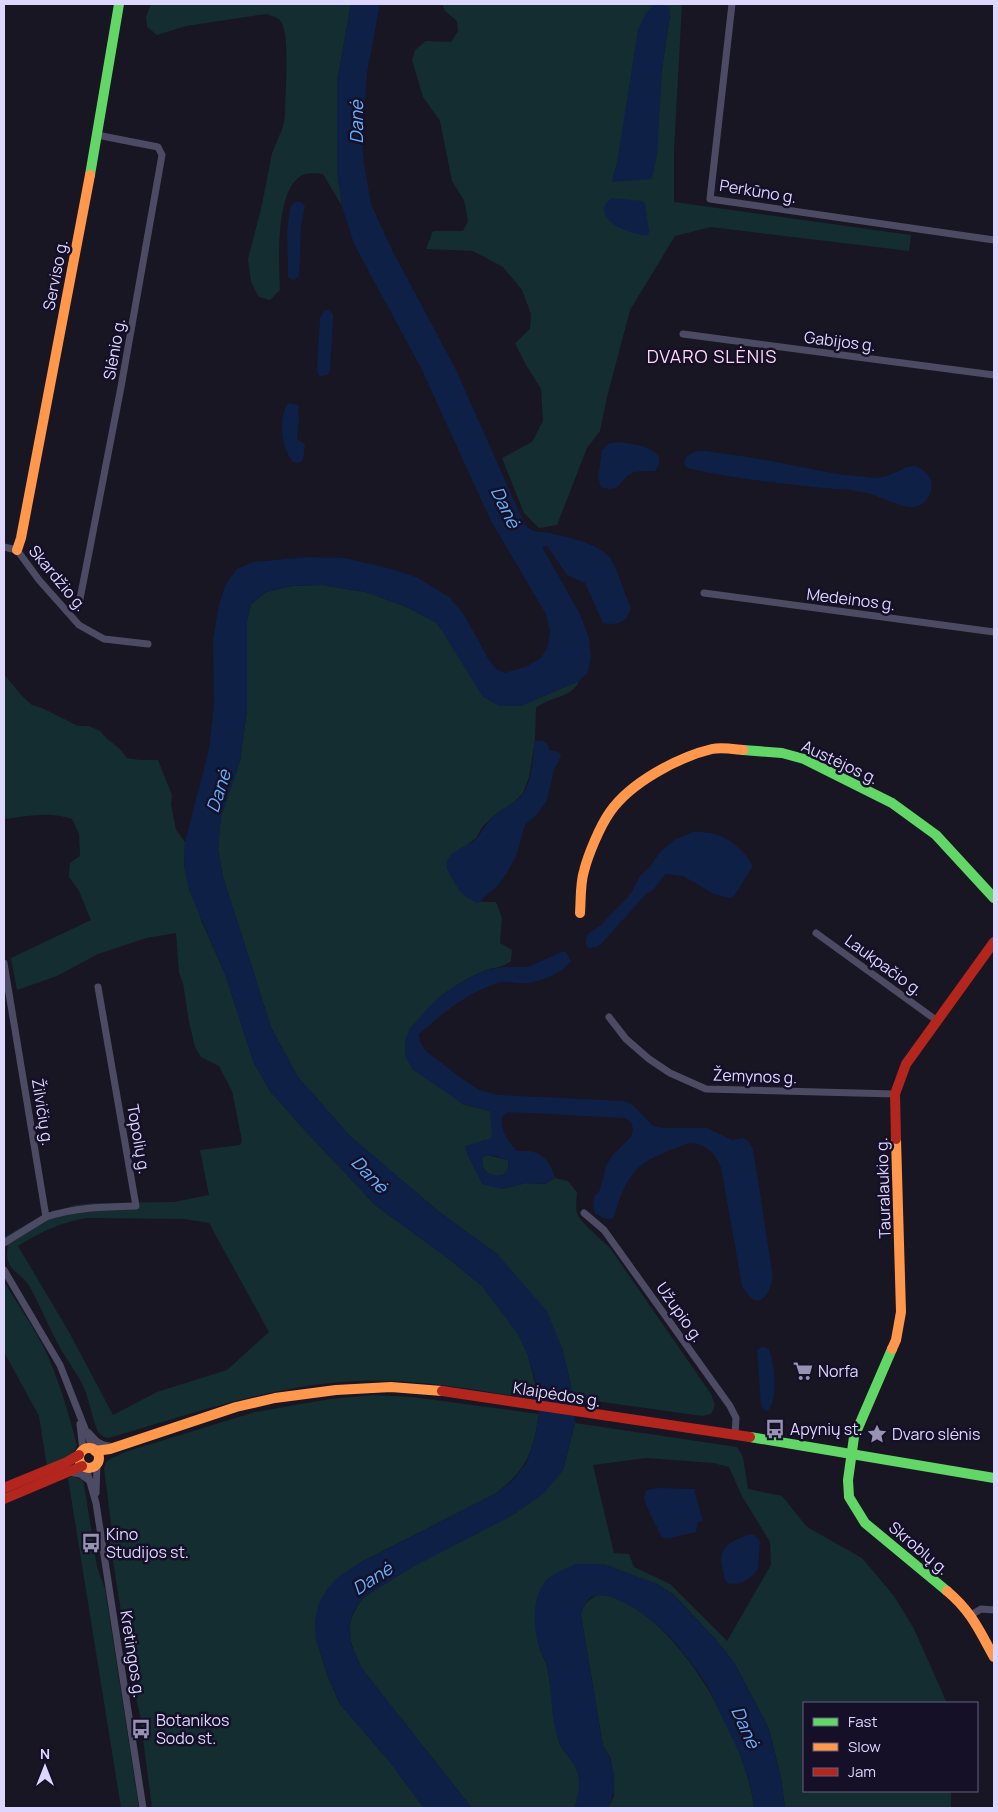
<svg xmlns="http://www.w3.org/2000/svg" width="998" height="1812" viewBox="0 0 998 1812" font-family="Manrope,sans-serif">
  <rect width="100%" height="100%" fill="#181622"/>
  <!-- green -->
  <g fill="#142d30" fill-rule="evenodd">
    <path d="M151,4H351L337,82V170L342,206L323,174C315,173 305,172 298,178C275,198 279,262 280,290L270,300L259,297L251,282L248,259L262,205L272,153L283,127L285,116C285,96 290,39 282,23C279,17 272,16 266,14L186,26L157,35L147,27L146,17Z"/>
    <path d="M442,4H682L674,150V202L911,235L909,251L711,227L675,236L630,310L607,397L600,431L587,448L557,525L539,528L524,513L502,458L532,442L543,421L541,389L526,365L515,343L530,329L531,314L522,290L503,267L473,251L426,249L433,231H463L468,221L464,200L452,181L440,121L423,97L412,60L415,50L426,41L451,42L458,31L457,21L445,11ZM670,14L662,69L612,182L617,163Z"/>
    <path d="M321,585L366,592L407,607L437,623L451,643L520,706L579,681C573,698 548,697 536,708L535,741L529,777L523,793L514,802L496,814L483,826L476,838L467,845L447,868C461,894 463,903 496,902L502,918L500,943L512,950L511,961C503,968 495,967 486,970C481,972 476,975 471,977C443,991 430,1008 409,1030L462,1104L490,1111L493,1136L489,1140H484L467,1154L502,1189L526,1183L545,1184L555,1178L568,1181L577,1192C577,1199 575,1207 577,1213C578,1220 603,1241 610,1248L711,1394L715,1405L711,1414L702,1416L574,1398L562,1348L497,1254L438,1211L350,1136L297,1076L271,1027L223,877L218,849L221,816L240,761L247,710V621L251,604L266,592L292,586Z"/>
    <path d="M4,674L21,695L32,705L42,708L78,726H89L100,731L106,738L120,749L127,758L140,760H158L172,795L171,804L176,830L185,842L184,866L202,922L225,974L254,1063L270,1091L302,1127L375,1205L449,1259L482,1286L518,1333L528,1355L539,1400C479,1391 418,1378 357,1381C272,1385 190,1414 109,1438L104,1437L98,1432C92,1418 90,1402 84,1388C77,1372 65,1358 57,1342C47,1324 40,1305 30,1287C20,1271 3,1270 8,1246L4,1241V1237L43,1215L75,1205L94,1203L174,1202L209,1195L200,1150L240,1145L242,1141L232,1091L219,1066L201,1057L195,1047L189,1022L183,983L179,973L176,933L146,938L98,954L57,976L17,990L11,958L91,920L79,891L69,877L70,863L80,856L79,834L72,819C51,811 26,816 4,819ZM86,1218L184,1219L209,1223L269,1332L227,1370L157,1392L113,1415L69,1332L18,1246C40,1232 60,1223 86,1218Z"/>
    <path d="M487,1155L508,1160C512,1185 477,1179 483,1157Z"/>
    <path d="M4,1282C19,1306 35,1329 47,1354C60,1383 69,1415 77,1445L73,1454L47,1467L39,1416L4,1352Z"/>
    <path d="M374,1395L412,1397L539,1414C532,1455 528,1468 495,1494L361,1562L316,1639L328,1677L340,1704L390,1762L424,1808H152L140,1715L132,1681L110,1542L112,1531L104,1468L106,1462L110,1459L125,1452L255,1412L330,1399Z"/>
    <path d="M575,1423L737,1447L743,1457L748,1489L782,1496L807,1527L862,1558L894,1596L914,1629L947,1703H804V1791H951V1808H785L781,1778L769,1729L735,1664L717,1641L674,1595L657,1584L603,1564H576L539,1647L547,1666L560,1745L574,1764L579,1777V1795L574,1808H472L362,1669C349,1640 342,1626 363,1598L563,1470ZM646,1458L713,1463L729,1467L742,1496L770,1542L771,1565L727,1641L670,1584L634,1567L629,1554L614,1553L593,1465Z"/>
    <polygon points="73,1476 82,1480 84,1484 97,1567 105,1589 139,1808 121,1808 68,1478"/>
    <path d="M598,1595C602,1595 608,1595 613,1597C680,1620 747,1741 754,1808H608L614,1796L611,1759L603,1746L581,1615C583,1604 588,1600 598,1595Z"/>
  </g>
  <!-- water -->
  <g fill="#0e2046" fill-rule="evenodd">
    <path d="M351,4H380L367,73L362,141L364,164L371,204L390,246L456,370L525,525C533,534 540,531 550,533C569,538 596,542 610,558C616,566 626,597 631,608C627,623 617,626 603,623L585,583L567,575L547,546L542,547L580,614L589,638L591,657L588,672L579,681L520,706H499L483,697L437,623L407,607L366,592L321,585L292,586L266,592L251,604L247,621V710L240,761L221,816L218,849L223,877L271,1027L297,1076L350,1136L438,1211L497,1254L547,1311L562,1348L574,1398L575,1423L563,1470L543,1494L513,1515L409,1569L363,1598L354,1610L350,1623L351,1644L362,1669L472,1808H424L390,1762L340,1704L328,1677L316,1639L315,1620L319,1603L328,1588L338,1577L361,1562L495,1494L512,1481L526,1464L534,1441L539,1414V1400L535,1379L528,1355L517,1333L482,1286L449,1259L375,1205L302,1127L270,1091L254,1063L225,974L189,890L184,866L185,842L209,749L214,705L213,639L219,604L226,584L237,569L253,562L307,557L345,558L392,569L418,578L449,597L463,613L489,660L497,670L505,673L525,667L541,658L548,646L550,632L546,614L491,521L421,368L354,244L342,206L337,170V82Z"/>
    <polygon points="654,4 662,4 669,7 670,14 662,69 657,156 652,179 612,182 617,163 638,30 646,13"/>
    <path d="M611,198L643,201L645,204L649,231L648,235C631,236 588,219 611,198Z"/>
    <polygon points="295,202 301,202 305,206 301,227 299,276 294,280 288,277 288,271 287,232 290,207"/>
    <polygon points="328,310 333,314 333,318 330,369 328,375 320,376 318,374 317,369 320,318 324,311"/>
    <path d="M288,403L298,405L299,420L297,439L305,444L303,460L299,463L293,462C281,447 278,419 288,403Z"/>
    <path d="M619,442C632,444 673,448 655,471C649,471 641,471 635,472C619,476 623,495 601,487L598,477L602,450L610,443Z"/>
    <path d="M705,451C725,454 745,456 765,460C795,465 825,473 855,476C864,476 873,479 882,477C901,474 912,455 928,475C937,487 928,505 914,507C906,509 878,496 867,493C850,489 832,489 814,487C771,482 729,478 687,468L684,463L686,457L694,452Z"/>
    <path d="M535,741H543L548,745L549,750L559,752L561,756L554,770L547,800L538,813L525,825L516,856L507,873L497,886L478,903C465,898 460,892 453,880C450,874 444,866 448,859C453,849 468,847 476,839C483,831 487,822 495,815C504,807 516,803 523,794C532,780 533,757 535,741Z"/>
    <path d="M693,832C701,832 710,832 717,835C731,838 746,854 753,866L734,896L730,898L714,894L683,876L666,874L652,891L646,894L601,944L596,947L588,948L586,944V939L588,934L600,926L627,898L632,892L640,876L650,867L660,852L676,839Z"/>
    <path d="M561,952H566L571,961C563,973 541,981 527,983C518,984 509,981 500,982C495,983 490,986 485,988C460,998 439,1017 419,1034L420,1042L426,1051L457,1075L479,1090L498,1095L624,1101L634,1106L653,1126L664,1128H707L732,1140L743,1138L748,1141L753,1149L773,1277C768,1301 756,1311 742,1286L721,1167C716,1153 702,1140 686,1144C680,1146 674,1149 668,1151C657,1156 646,1160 638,1168C626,1179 618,1201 614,1217L611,1219L603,1218L595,1213L593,1207L594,1197L600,1190L606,1166L612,1156L631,1137L633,1129L631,1122L625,1118L508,1112L502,1117C500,1130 508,1141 517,1151C521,1151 525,1151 529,1151C544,1153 551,1164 555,1178L545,1184L526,1183L502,1189L482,1184L467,1154L465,1146L489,1139L492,1137L490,1111L463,1104L412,1069L405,1055V1040L409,1030L429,1007L444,993L469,978L486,970L504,967H528ZM487,1155L497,1156L508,1160C511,1176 498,1179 486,1172L483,1168V1157Z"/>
    <path d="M763,1347L769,1349C774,1361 779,1402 767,1411L764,1410L761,1405L757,1351L759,1348Z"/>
    <polygon points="658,1488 694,1489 703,1521 698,1522 696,1532 666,1539 661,1536 647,1507 644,1499 646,1490"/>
    <path d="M747,1535H754L760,1541L758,1569C750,1580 740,1586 727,1583C724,1578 723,1573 722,1567C718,1545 730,1543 747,1535Z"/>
    <path d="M576,1564H603L657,1584L674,1596L717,1641L735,1664L769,1729L781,1778L785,1808H754C751,1774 736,1745 721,1715C716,1705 712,1693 706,1684C696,1669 680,1647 668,1635C652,1619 589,1567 581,1615L603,1746C616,1767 618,1786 608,1808H574C580,1792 582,1776 572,1761C568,1755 562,1749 559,1742C551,1719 552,1695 548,1671C547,1662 542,1655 539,1646C533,1627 532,1601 544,1583C551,1573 566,1569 576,1564Z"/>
  </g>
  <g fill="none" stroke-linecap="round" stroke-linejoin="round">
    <!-- street -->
    <g stroke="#4d4b63" stroke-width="7">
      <polyline points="732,4 710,199 994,240"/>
      <polyline points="683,334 994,375"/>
      <polyline points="4,547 17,550 39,580 79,625 104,639 148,644"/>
      <polyline points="704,593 994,632"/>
      <polyline points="67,611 76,605 80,599 121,387 162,155 158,147 97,135"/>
      <polyline points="816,933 936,1020"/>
      <polyline points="4,963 46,1217 4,1243"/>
      <polyline points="609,1017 626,1039 649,1059 670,1073 706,1089 895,1094"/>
      <polyline points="584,1213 604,1230 730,1406 736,1418 735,1435"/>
      <path d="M46,1217C76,1207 105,1207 136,1206L98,987"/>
      <polyline points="4,1270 60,1365 93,1449"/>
      <polyline points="80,1424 83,1450"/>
      <path d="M89,1433C96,1441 99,1445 109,1446"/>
      <polyline points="86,1468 96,1503 143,1808"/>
      <polyline points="69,1472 80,1474 90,1481"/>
      <polyline points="96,1493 97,1464"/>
      <polyline points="971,1615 981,1609 994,1610"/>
    </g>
    <!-- fast -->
    <g stroke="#63d668" stroke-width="10">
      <polyline points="90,175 119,4"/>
      <polyline points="743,750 782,753 804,759 892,803 936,835 994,898"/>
      <polyline points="892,1349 854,1437 848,1480 849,1497 865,1523 947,1591"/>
      <polyline points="750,1437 994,1478"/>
    </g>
    <!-- slow -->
    <g stroke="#ff974d" stroke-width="10">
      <polyline points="17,550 21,538 90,175"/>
      <path d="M580,913C581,900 580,884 584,871C588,855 600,826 610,812C630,783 678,757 712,749C721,747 733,749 743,750"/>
      <polyline points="892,1349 896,1340 901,1312 896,1139"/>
      <circle cx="89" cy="1458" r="10"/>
      <polyline points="95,1451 110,1449 236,1407 275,1398 336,1390 391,1387 442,1391"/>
      <path d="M947,1591C971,1611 979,1630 994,1657"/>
    </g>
    <!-- jam -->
    <g stroke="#b3261e" stroke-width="10">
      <polyline points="896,1139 895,1094 906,1064 994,942"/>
      <polyline points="442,1391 750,1437"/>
      <polyline points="4,1488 65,1463 79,1455"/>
      <polyline points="4,1499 82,1466"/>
    </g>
  </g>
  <!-- icons -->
  <defs>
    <symbol id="supermarket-bare" viewBox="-9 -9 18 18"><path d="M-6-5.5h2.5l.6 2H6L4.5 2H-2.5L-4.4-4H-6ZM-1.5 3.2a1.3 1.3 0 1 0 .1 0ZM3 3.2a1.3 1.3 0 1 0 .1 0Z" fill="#9893b2" stroke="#151028" stroke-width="2.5" paint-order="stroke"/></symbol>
    <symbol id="bus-bare" viewBox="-9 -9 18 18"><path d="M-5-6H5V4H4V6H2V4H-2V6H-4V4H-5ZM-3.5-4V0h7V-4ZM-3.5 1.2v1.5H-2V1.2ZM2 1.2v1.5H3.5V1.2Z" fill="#9893b2" stroke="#151028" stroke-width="2.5" paint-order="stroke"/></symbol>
    <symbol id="sight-bare" viewBox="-9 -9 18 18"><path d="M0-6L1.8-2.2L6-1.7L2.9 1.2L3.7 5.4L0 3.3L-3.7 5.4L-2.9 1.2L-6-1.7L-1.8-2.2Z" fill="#9893b2" stroke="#151028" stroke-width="2.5" paint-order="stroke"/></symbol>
  </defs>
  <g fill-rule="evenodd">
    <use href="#supermarket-bare" x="789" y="1357" width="28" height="28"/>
    <use href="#bus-bare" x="761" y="1415" width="28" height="28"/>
    <use href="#sight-bare" x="863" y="1420" width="28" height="28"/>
    <use href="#bus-bare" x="77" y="1529" width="28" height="28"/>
    <use href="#bus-bare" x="127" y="1715" width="28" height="28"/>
  </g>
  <g text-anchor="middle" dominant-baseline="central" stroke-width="5" stroke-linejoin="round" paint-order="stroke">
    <!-- street labels -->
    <g font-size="16" fill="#ddd7ff" stroke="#151028">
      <text transform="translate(758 191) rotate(9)">Perkūno g.</text>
      <text transform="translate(55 275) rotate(-79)">Serviso g.</text>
      <text transform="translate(840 341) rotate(7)">Gabijos g.</text>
      <text transform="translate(114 349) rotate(-80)">Slėnio g.</text>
      <text transform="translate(58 578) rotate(50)">Skardžio g.</text>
      <text transform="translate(851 599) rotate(7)">Medeinos g.</text>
      <text transform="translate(840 762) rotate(25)">Austėjos g.</text>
      <text transform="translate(884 965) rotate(36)">Laukpačio g.</text>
      <text transform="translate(755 1076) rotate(2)">Žemynos g.</text>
      <text transform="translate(43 1112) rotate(81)">Žilvičių g.</text>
      <text transform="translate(139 1139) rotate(80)">Topolių g.</text>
      <text transform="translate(883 1188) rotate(-92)">Tauralaukio g.</text>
      <text transform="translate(680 1312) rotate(55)">Užupio g.</text>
      <text transform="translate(557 1394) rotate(9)">Klaipėdos g.</text>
      <text transform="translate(919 1548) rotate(40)">Skroblų g.</text>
      <text transform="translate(133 1654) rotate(81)">Kretingos g.</text>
    </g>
    <!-- poi labels -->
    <g font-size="16" fill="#ddd7ff" stroke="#151028" text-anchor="start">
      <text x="818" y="1371">Norfa</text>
      <text x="790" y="1429">Apynių st.</text>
      <text x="892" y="1434">Dvaro slėnis</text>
      <text x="106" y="1534">Kino<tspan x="106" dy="18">Studijos st.</tspan></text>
      <text x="156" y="1720">Botanikos<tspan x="156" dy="18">Sodo st.</tspan></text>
    </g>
    <!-- water labels -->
    <g font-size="18" font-style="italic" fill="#66b1fd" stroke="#151028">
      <text transform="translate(356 122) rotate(-90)">Danė</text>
      <text transform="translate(506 507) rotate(64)">Danė</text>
      <text transform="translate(218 791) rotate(-72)">Danė</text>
      <text transform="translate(370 1174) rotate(46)">Danė</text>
      <text transform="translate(372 1578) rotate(-33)">Danė</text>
      <text transform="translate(746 1727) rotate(66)">Danė</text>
    </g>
    <!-- neighbourhood labels -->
    <g font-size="18" letter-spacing="1" fill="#ffd9ef" stroke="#151028">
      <text x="712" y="356">DVARO SLĖNIS</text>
    </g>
  </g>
  <!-- border -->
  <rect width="998" height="1812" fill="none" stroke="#ddd7ff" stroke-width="10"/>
  <!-- legend -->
  <rect x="803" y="1702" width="175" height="90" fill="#151028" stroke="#65607e"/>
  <rect x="813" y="1718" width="25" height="8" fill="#63d668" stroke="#65607e"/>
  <text x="848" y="1727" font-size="15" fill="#ddd7ff">Fast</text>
  <rect x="813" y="1743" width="25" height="8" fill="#ff974d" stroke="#65607e"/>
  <text x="848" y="1752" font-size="15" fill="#ddd7ff">Slow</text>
  <rect x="813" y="1768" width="25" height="8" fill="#b3261e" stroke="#65607e"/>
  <text x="848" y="1777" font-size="15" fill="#ddd7ff">Jam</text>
  <!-- north arrow -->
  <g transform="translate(45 1767)" stroke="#151028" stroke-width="4" paint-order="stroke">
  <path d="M0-4L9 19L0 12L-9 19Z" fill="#ddd7ff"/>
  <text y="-8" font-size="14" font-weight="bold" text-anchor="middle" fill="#ddd7ff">N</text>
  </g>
</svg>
